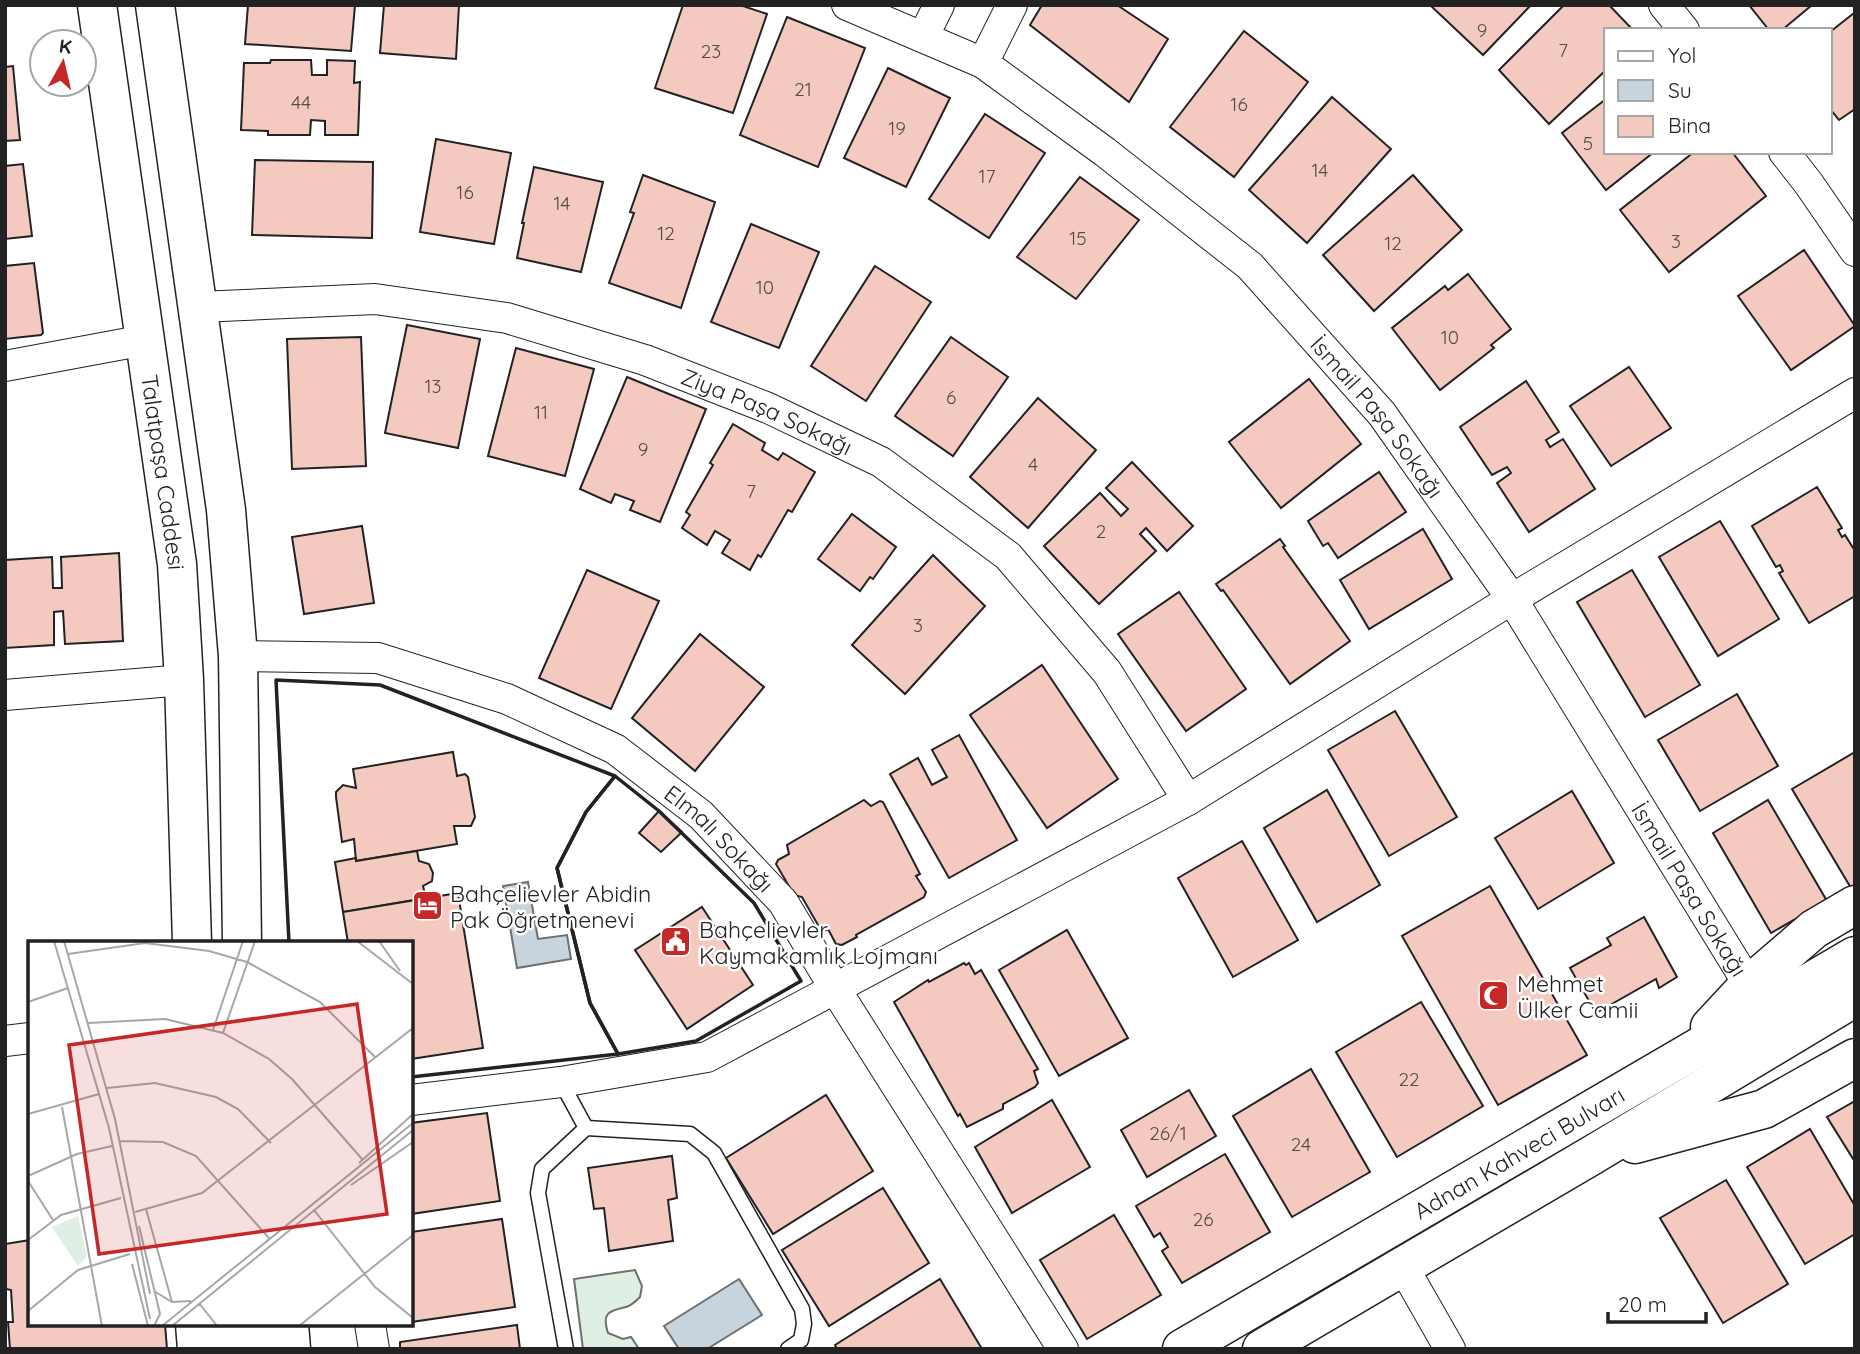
<svg xmlns="http://www.w3.org/2000/svg" width="1860" height="1354" viewBox="0 0 1860 1354" font-family="Quicksand,sans-serif">
  <rect width="100%" height="100%" fill="#fff"/>
  <!-- green -->
  <path fill="#e0efe3" stroke="#6f6f6f" stroke-width="2" d="M635,1270L642,1286L640,1297C636,1301 631,1306 626,1307C610,1311 601,1312 608,1333L623,1339L631,1337L639,1349H583L574,1279Z"/>
  <!-- water -->
  <g fill="#c7d3dd" stroke="#6f6f6f" stroke-width="2">
    <polygon points="528,882 538,939 567,935 571,959 517,968 503,886"/>
    <polygon points="739,1279 762,1315 707,1349 679,1349 664,1326"/>
  </g>
  <!-- building -->
  <g fill="#f3c9c0" stroke="#222" stroke-width="2">
    <polygon points="248,5 355,5 351,51 245,44"/>
    <polygon points="384,5 459,5 456,59 380,53"/>
    <polygon points="683,5 740,5 767,14 733,113 655,88"/>
    <polygon points="1042,5 1117,5 1168,39 1129,102 1030,25"/>
    <polygon points="1430,5 1531,5 1483,55"/>
    <polygon points="1564,5 1609,5 1633,30 1606,30 1606,70 1549,124 1499,70"/>
    <polygon points="1749,5 1812,5 1782,30 1769,30"/>
    <polygon points="1854,13 1855,109 1839,120 1830,109 1830,32"/>
    <polygon points="787,17 865,48 818,167 740,135"/>
    <polygon points="1244,31 1308,82 1234,177 1170,127"/>
    <polygon points="271,60 311,60 312,75 327,75 327,60 355,61 354,83 360,82 358,135 325,135 325,121 311,120 310,135 268,135 268,131 241,130 244,63 270,63"/>
    <polygon points="13,66 20,140 5,141 5,67"/>
    <polygon points="888,68 950,98 906,187 844,158"/>
    <polygon points="1332,97 1391,149 1307,243 1249,190"/>
    <polygon points="1606,99 1606,152 1654,152 1606,190 1562,133"/>
    <polygon points="985,114 1045,153 989,238 929,199"/>
    <polygon points="436,139 511,153 494,244 420,232"/>
    <polygon points="1694,152 1732,152 1766,196 1669,272 1620,210"/>
    <polygon points="255,160 373,162 372,238 252,235"/>
    <polygon points="23,164 32,236 5,239 5,166"/>
    <polygon points="534,167 603,182 581,272 517,258 524,223 522,223"/>
    <polygon points="643,175 715,202 681,308 609,283 634,213 630,212"/>
    <polygon points="1413,175 1462,230 1374,311 1323,255"/>
    <polygon points="1080,177 1139,220 1076,299 1017,257"/>
    <polygon points="751,224 819,252 779,348 711,322"/>
    <polygon points="1804,250 1855,326 1791,370 1738,296"/>
    <polygon points="34,263 43,333 41,335 5,339 5,266"/>
    <polygon points="875,266 931,302 866,401 811,366"/>
    <polygon points="1468,274 1511,329 1491,345 1494,348 1440,390 1392,328 1445,286 1448,290"/>
    <polygon points="407,325 480,339 458,448 385,433"/>
    <polygon points="361,337 366,466 292,469 287,339"/>
    <polygon points="951,337 1008,377 953,456 895,416"/>
    <polygon points="516,348 594,369 565,476 488,456"/>
    <polygon points="1629,367 1671,428 1611,466 1570,406"/>
    <polygon points="627,377 706,409 660,522 630,510 634,501 615,494 611,503 580,489"/>
    <polygon points="1309,379 1361,444 1281,508 1229,442"/>
    <polygon points="1526,381 1559,432 1546,440 1550,447 1563,439 1595,489 1529,532 1497,483 1511,473 1507,467 1492,475 1460,427"/>
    <polygon points="1038,398 1096,450 1028,528 970,477"/>
    <polygon points="733,424 765,443 762,450 778,460 783,453 815,472 792,512 788,510 761,557 758,555 750,570 722,553 730,540 715,531 707,545 682,528 690,515 686,512 713,465 710,463"/>
    <polygon points="1132,462 1193,526 1167,551 1146,528 1140,534 1156,551 1099,604 1044,546 1100,493 1121,516 1128,509 1106,488"/>
    <polygon points="1379,472 1406,512 1338,558 1328,543 1323,546 1308,521"/>
    <polygon points="1817,487 1842,528 1838,530 1842,537 1845,535 1855,551 1855,596 1809,623 1779,573 1783,571 1780,565 1776,567 1752,526"/>
    <polygon points="852,514 896,547 873,579 870,577 860,591 818,559"/>
    <polygon points="1720,521 1779,619 1718,656 1659,557"/>
    <polygon points="362,526 374,603 304,614 292,537"/>
    <polygon points="1423,529 1452,579 1369,629 1340,580"/>
    <polygon points="1280,539 1285,546 1283,547 1350,641 1290,684 1223,590 1221,591 1216,584"/>
    <polygon points="119,553 123,641 65,644 63,611 54,612 54,645 5,648 5,560 52,557 53,588 62,588 61,557"/>
    <polygon points="933,555 985,606 905,694 852,645"/>
    <polygon points="587,570 659,601 611,709 539,678"/>
    <polygon points="1632,570 1700,685 1645,717 1577,602"/>
    <polygon points="1179,592 1246,689 1186,731 1118,634"/>
    <polygon points="700,634 764,687 695,771 632,718"/>
    <polygon points="1042,665 1118,779 1047,828 970,715"/>
    <polygon points="1737,694 1778,766 1700,811 1658,740"/>
    <polygon points="1395,711 1457,817 1389,856 1328,750"/>
    <polygon points="959,735 1017,840 949,878 890,774 918,758 932,785 947,777 932,750"/>
    <polygon points="453,752 457,776 465,774 468,777 475,817 471,826 454,826 457,844 356,861 354,839 342,842 336,797 336,792 343,785 356,788 353,769"/>
    <polygon points="1855,752 1855,885 1851,888 1792,789"/>
    <polygon points="1327,790 1380,885 1317,922 1264,828"/>
    <polygon points="1572,791 1614,863 1538,909 1495,838"/>
    <polygon points="864,800 871,806 880,801 883,802 920,874 916,876 926,892 924,897 856,935 857,937 842,945 836,944 828,929 822,932 802,897 794,895 776,864 778,860 789,854 787,845"/>
    <polygon points="1768,800 1827,901 1771,933 1713,833"/>
    <polygon points="659,811 682,832 661,852 639,833"/>
    <polygon points="1242,841 1298,940 1233,977 1178,878"/>
    <polygon points="417,851 419,861 429,864 433,873 432,881 423,886 426,898 343,912 335,862 356,858 356,861"/>
    <polygon points="1490,886 1587,1055 1498,1105 1402,936"/>
    <polygon points="458,893 483,1048 411,1059 411,943 348,943 343,912"/>
    <polygon points="702,907 753,985 687,1029 635,950"/>
    <polygon points="1644,917 1677,977 1659,988 1656,979 1596,1013 1570,968 1611,945 1607,938"/>
    <polygon points="1067,930 1128,1038 1059,1076 999,970"/>
    <polygon points="964,963 966,965 969,963 975,974 981,970 1038,1069 1034,1071 1038,1083 1035,1087 1003,1104 1003,1109 967,1127 960,1114 958,1116 894,1002 928,980 929,982"/>
    <polygon points="1421,1002 1483,1106 1397,1157 1336,1052"/>
    <polygon points="1311,1069 1370,1172 1292,1217 1233,1116"/>
    <polygon points="1189,1090 1216,1136 1147,1177 1121,1130"/>
    <polygon points="826,1095 873,1171 773,1234 726,1158"/>
    <polygon points="1052,1100 1090,1167 1012,1213 975,1147"/>
    <polygon points="1855,1101 1855,1162 1827,1117"/>
    <polygon points="487,1113 500,1201 411,1214 411,1123"/>
    <polygon points="1810,1129 1855,1206 1855,1234 1805,1264 1747,1167"/>
    <polygon points="1225,1154 1270,1232 1182,1283 1162,1251 1168,1247 1160,1233 1154,1237 1136,1206"/>
    <polygon points="672,1156 677,1198 668,1200 673,1241 609,1251 604,1208 594,1209 588,1168"/>
    <polygon points="1726,1180 1788,1284 1723,1323 1660,1218"/>
    <polygon points="883,1188 929,1263 829,1326 782,1250"/>
    <polygon points="1114,1215 1161,1295 1087,1339 1040,1260"/>
    <polygon points="502,1219 515,1307 411,1322 411,1232"/>
    <polygon points="30,1240 30,1324 165,1324 167,1349 10,1349 8,1322 13,1322 11,1290 6,1289 5,1244"/>
    <polygon points="940,1279 982,1349 837,1349 835,1345"/>
    <polygon points="517,1325 520,1349 400,1349 400,1342"/>
  </g>
  <g fill="none" stroke-linecap="round" stroke-linejoin="round">
    <defs>
      <g id="service">
        <polyline points="561,1082 586,1128"/>
        <polyline points="566,1349 538,1193 542,1169 586,1128 690,1134 714,1153 802,1309 804,1324 801,1340 788,1349"/>
      </g>
      <g id="minor">
        <path id="s1" d="M847,5L983,63L1105,152L1250,266L1382,414L1512,599L1749,985"/>
        <polyline points="1664,5 1684,30"/>
        <polyline points="923,37 939,5"/>
        <polyline points="983,63 1012,5"/>
        <polyline points="1784,152 1809,184 1855,251"/>
        <path id="s2" d="M199,307L375,299L507,318L645,360L768,408L881,462L1008,556L1107,672L1188,800"/>
        <polyline points="5,366 145,340"/>
        <path id="s3" d="M238,656L378,658L507,699L615,749L701,815L783,902L834,987L1063,1349"/>
        <polyline points="5,695 184,680"/>
        <polyline points="5,1041 30,1038"/>
        <polyline points="411,1100 561,1082 707,1057 1188,800 1512,599 1855,393"/>
        <polyline points="1402,1265 1450,1349"/>
        <polyline points="370,1324 374,1349"/>
      </g>
      <g id="secondary">
        <path id="s4" d="M97,5L177,564L184,680L192,943"/>
        <polyline points="155,5 226,510 238,656 242,943"/>
        <polyline points="224,1324 226,1349"/>
        <polyline points="257,1324 259,1349"/>
      </g>
      <g id="primary">
        <polyline points="1710,1027 1749,985 1814,929 1855,905"/>
        <polyline points="1635,1144 1764,1109 1855,1058"/>
        <polyline points="195,1324 197,1349"/>
        <polyline points="289,1324 291,1349"/>
        <path id="s5" d="M1182,1349L1855,956"/>
        <polyline points="1262,1349 1589,1157 1855,997"/>
      </g>
    </defs>
    <!-- service casing -->
    <use href="#service" stroke="#222" stroke-width="17"/>
    <!-- minor casing -->
    <use href="#minor" stroke="#222" stroke-width="32"/>
    <!-- secondary casing -->
    <use href="#secondary" stroke="#222" stroke-width="41"/>
    <!-- primary casing -->
    <use href="#primary" stroke="#222" stroke-width="41"/>
    <!-- service -->
    <use href="#service" stroke="#fff" stroke-width="14"/>
    <!-- minor -->
    <use href="#minor" stroke="#fff" stroke-width="30"/>
    <!-- secondary -->
    <use href="#secondary" stroke="#fff" stroke-width="38"/>
    <!-- primary -->
    <use href="#primary" stroke="#fff" stroke-width="38"/>
    <!-- wall -->
    <g stroke="#222" stroke-width="3.5">
      <polygon points="615,776 659,811 754,903 801,981 696,1041 618,1054 590,1003 557,868 586,812"/>
      <polyline points="289,943 276,680 380,685 615,776 586,812 557,868 590,1003 618,1054 411,1077"/>
    </g>
  </g>
  <!-- icons -->
  <defs>
    <symbol id="hotel-square" viewBox="-11 -11 22 22"><rect x="-9" y="-9" width="18" height="18" rx="4" fill="#c62828" stroke="#fff"/><path d="M-6-4.5h1.5V1H6V5H4.5V3h-9V5H-6ZM-4 0a1.8 1.8 0 1 1 3.6 0ZM.5 0V-2.5h3Q6-2.5 6 0Z" fill="#fff"/></symbol>
    <symbol id="civic-square" viewBox="-11 -11 22 22"><rect x="-9" y="-9" width="18" height="18" rx="4" fill="#c62828" stroke="#fff"/><path d="M-.6-6.5H3V-4.5H.6V-3L4-1V1h2V6H-6V1h2V-1L-.6-3ZM-1.2 2.5V6h2.4V2.5Z" fill="#fff"/></symbol>
    <symbol id="mosque-square" viewBox="-11 -11 22 22"><rect x="-9" y="-9" width="18" height="18" rx="4" fill="#c62828" stroke="#fff"/><path d="M3.5-4.9A6 6 0 1 0 3.5 4.9A5 5 0 1 1 3.5-4.9Z" fill="#fff"/></symbol>
  </defs>
  <g fill-rule="evenodd">
    <use href="#hotel-square" x="410" y="888" width="35" height="35"/>
    <use href="#civic-square" x="658" y="924" width="35" height="35"/>
    <use href="#mosque-square" x="1476" y="978" width="35" height="35"/>
  </g>
  <g text-anchor="middle" dominant-baseline="central" stroke-width="5" stroke-linejoin="round" paint-order="stroke">
    <!-- number labels -->
    <g font-size="19" fill="#564c4a">
      <text x="1482" y="30">9</text>
      <text x="1563" y="50">7</text>
      <text x="711" y="51">23</text>
      <text x="803" y="89">21</text>
      <text x="301" y="102">44</text>
      <text x="1239" y="104">16</text>
      <text x="897" y="128">19</text>
      <text x="1588" y="143">5</text>
      <text x="1320" y="170">14</text>
      <text x="987" y="176">17</text>
      <text x="465" y="192">16</text>
      <text x="562" y="203">14</text>
      <text x="666" y="233">12</text>
      <text x="1078" y="238">15</text>
      <text x="1676" y="241">3</text>
      <text x="1393" y="243">12</text>
      <text x="765" y="287">10</text>
      <text x="1450" y="337">10</text>
      <text x="433" y="386">13</text>
      <text x="951" y="397">6</text>
      <text x="541" y="412">11</text>
      <text x="643" y="449">9</text>
      <text x="1033" y="464">4</text>
      <text x="751" y="491">7</text>
      <text x="1101" y="531">2</text>
      <text x="918" y="625">3</text>
      <text x="1409" y="1079">22</text>
      <text x="1168" y="1133">26/1</text>
      <text x="1301" y="1144">24</text>
      <text x="1203" y="1219">26</text>
    </g>
    <!-- street labels -->
    <g font-size="23" fill="#222" stroke="#fff">
      <text stroke="none"><textPath href="#s2" startOffset="586">Ziya Paşa Sokağı</textPath></text>
      <text stroke="none"><textPath href="#s1" startOffset="681">İsmail Paşa Sokağı</textPath></text>
      <text stroke="none"><textPath href="#s4" startOffset="472">Talatpaşa Caddesi</textPath></text>
      <text stroke="none"><textPath href="#s3" startOffset="532">Elmalı Sokağı</textPath></text>
      <text stroke="none"><textPath href="#s1" startOffset="1248">İsmail Paşa Sokağı</textPath></text>
      <text stroke="none"><textPath href="#s5" startOffset="390">Adnan Kahveci Bulvarı</textPath></text>
    </g>
    <!-- poi labels -->
    <g font-size="23" fill="#222" stroke="#fff" text-anchor="start">
      <text x="450" y="893">Bahçelievler Abidin<tspan x="450" dy="26">Pak Öğretmenevi</tspan></text>
      <text x="699" y="929">Bahçelievler<tspan x="699" dy="26">Kaymakamlık Lojmanı</tspan></text>
      <text x="1517" y="983">Mehmet<tspan x="1517" dy="26">Ülker Camii</tspan></text>
    </g>
  </g>
  <!-- overview -->
  <g transform="translate(28 941)">
    <rect width="385" height="385" fill="#fff"/>
    <path d="M50,275L59,315L50,325L24,286Z" fill="#e0efe3"/>
    <path fill="none" stroke="#a7a7a7" stroke-width="2" d="M26,0L81,187L122,378M36,0L87,178L122,353M329,0L385,43M351,0L372,30M40,13L117,2L181,10L219,21L292,61L347,116M0,61L40,47M60,82L137,78L195,92L241,118L264,138L334,218M185,89L215,0M195,92L227,0M79,147L127,142L188,156L210,168L243,202M34,166L74,385M0,173L71,153M92,200L135,201L168,215L241,297M331,222L385,173M0,235L49,213L84,205M0,240L25,279M323,244L385,201M118,268L144,361M286,269L347,346L385,377M107,271L174,252L385,87M111,285L132,373L126,385M0,299L33,274L93,257M104,323L120,385M126,350L144,361L163,360M171,362L189,385M0,370L50,329L102,313M134,385L385,182M144,385L385,189M271,385L385,294"/>
    <path fill="#c62828" fill-opacity="0.15" stroke="#c62828" stroke-width="3.5" d="M329,63L359,273L71,313L41,104Z"/>
    <rect width="385" height="385" fill="none" stroke="#222" stroke-width="3.5"/>
  </g>
  <!-- border -->
  <rect width="1860" height="1354" fill="none" stroke="#222222" stroke-width="14"/>
  <!-- legend -->
  <rect x="1604" y="28" width="228" height="126" fill="#ffffff" stroke="#a7a7a7" stroke-width="2"/>
  <rect x="1618" y="51" width="35" height="10" fill="#ffffff" stroke="#a7a7a7" stroke-width="2"/>
  <text x="1668" y="63" font-size="21" fill="#222222">Yol</text>
  <rect x="1618" y="80" width="35" height="21" fill="#c7d3dd" stroke="#a7a7a7" stroke-width="2"/>
  <text x="1668" y="98" font-size="21" fill="#222222">Su</text>
  <rect x="1618" y="116" width="35" height="21" fill="#f3c9c0" stroke="#a7a7a7" stroke-width="2"/>
  <text x="1668" y="133" font-size="21" fill="#222222">Bina</text>
  <!-- north arrow -->
  <g transform="translate(63 63) rotate(8)"><circle r="33" fill="#ffffff" stroke="#a7a7a7" stroke-width="2"/>
  <path d="M0-5L12 26L0 18L-12 26Z" fill="#c62828"/>
  <text y="-10" font-size="19" font-weight="bold" text-anchor="middle" fill="#222222">K</text>
  </g>
  <!-- scale -->
  <path d="M1608 1312v10h98v-10" fill="none" stroke="#222222" stroke-width="3.5"/>
  <text x="1618" y="1312" font-size="21" fill="#222222" stroke="#ffffff" stroke-width="5" paint-order="stroke">20 m</text>
</svg>
